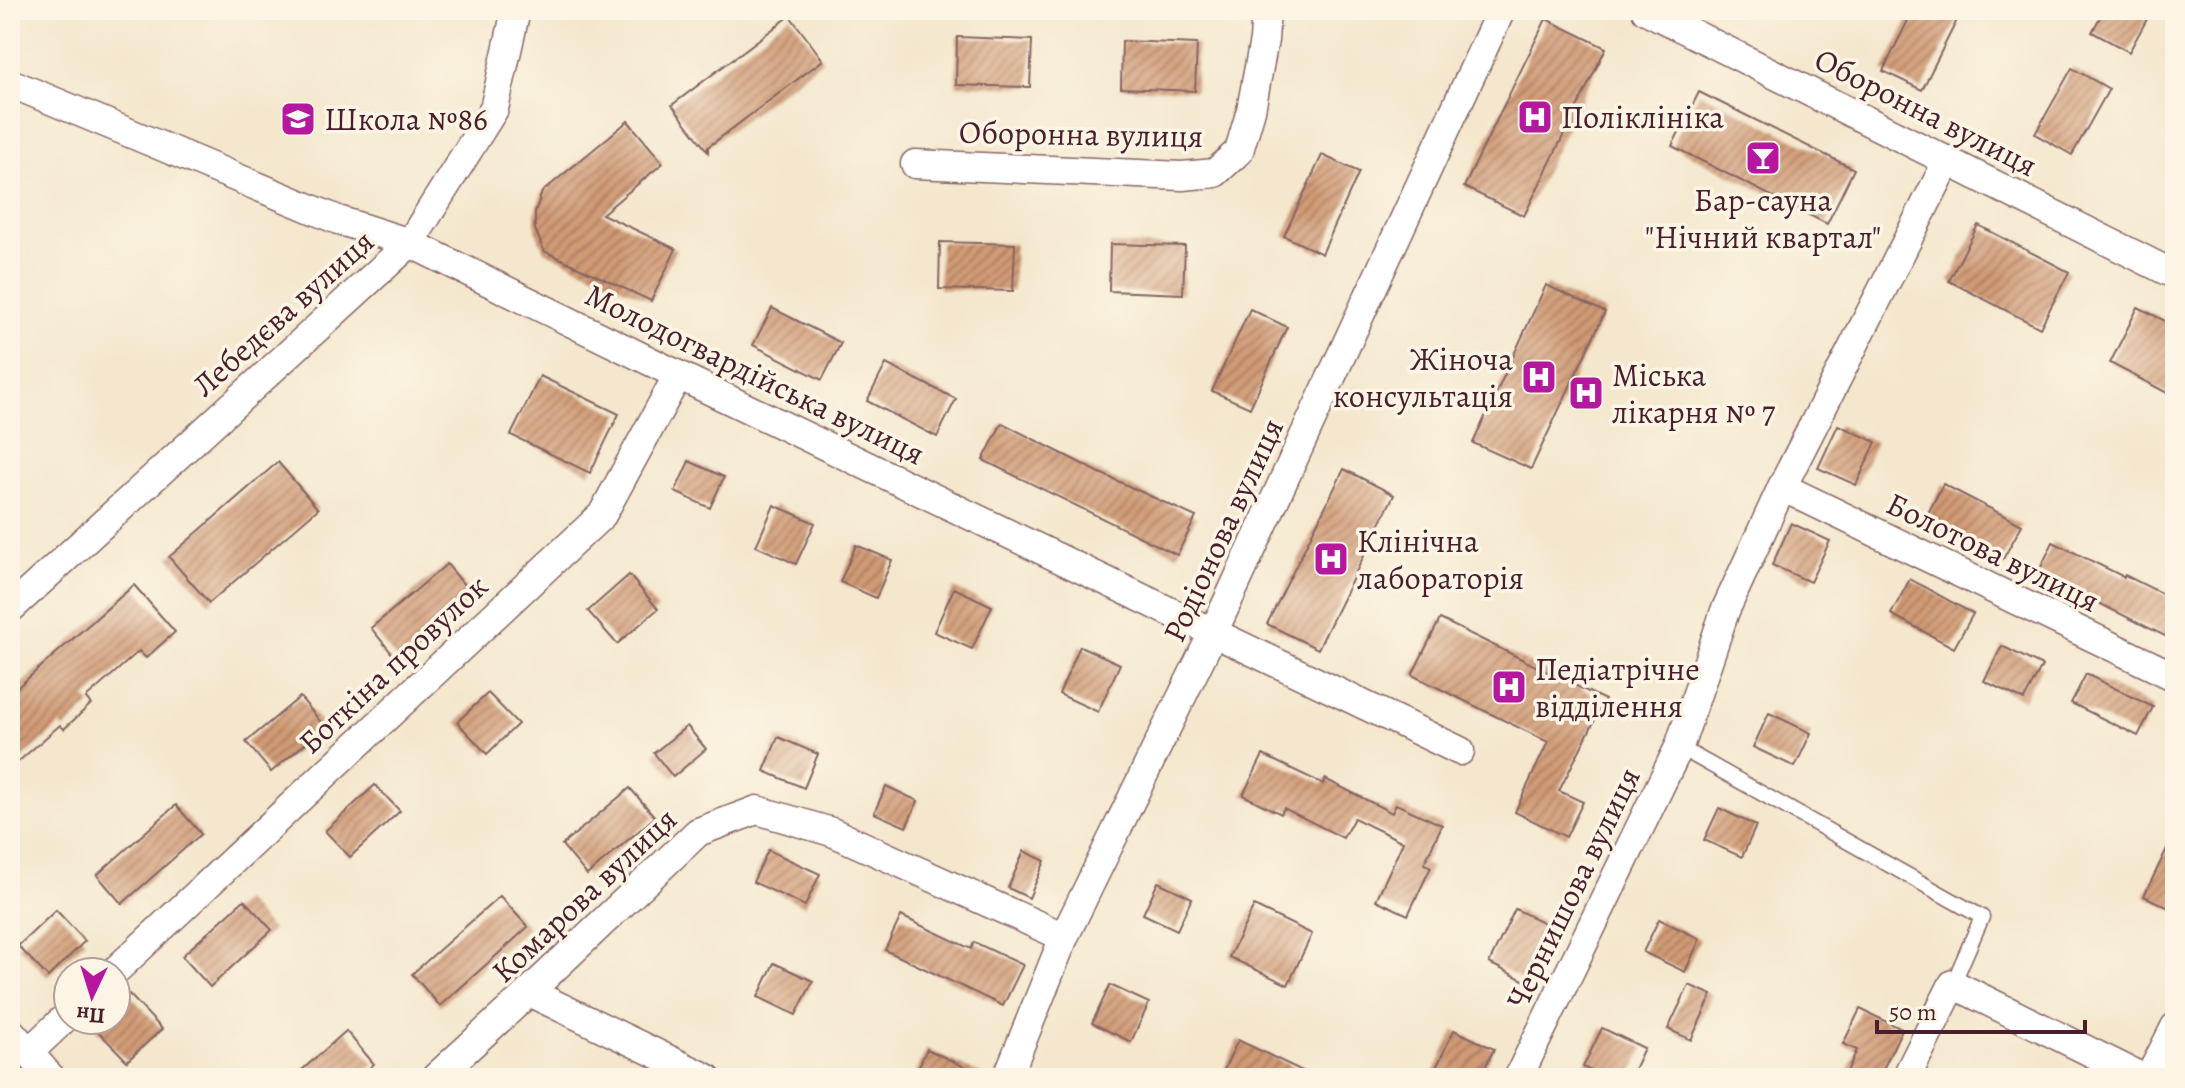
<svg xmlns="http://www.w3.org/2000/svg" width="2185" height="1088" viewBox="0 0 2185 1088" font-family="Alegreya,serif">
  <defs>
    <pattern id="building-hatch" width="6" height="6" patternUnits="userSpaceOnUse" patternTransform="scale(2)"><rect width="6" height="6" fill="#d09a75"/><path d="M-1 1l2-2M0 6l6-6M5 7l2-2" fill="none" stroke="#ab7d60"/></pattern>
  </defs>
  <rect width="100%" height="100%" fill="#fcf5e5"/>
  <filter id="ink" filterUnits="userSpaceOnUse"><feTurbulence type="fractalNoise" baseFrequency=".0125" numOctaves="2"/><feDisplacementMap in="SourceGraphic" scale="16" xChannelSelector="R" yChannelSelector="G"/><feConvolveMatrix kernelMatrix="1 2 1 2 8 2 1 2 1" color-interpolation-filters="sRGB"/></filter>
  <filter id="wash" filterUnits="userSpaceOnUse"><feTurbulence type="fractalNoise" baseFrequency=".006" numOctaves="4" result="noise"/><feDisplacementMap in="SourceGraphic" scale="32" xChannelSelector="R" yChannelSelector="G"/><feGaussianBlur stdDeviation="1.8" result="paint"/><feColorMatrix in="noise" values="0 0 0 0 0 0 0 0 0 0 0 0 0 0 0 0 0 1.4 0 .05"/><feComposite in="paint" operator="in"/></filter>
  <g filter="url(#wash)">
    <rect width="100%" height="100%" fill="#f4e7cd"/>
    <g id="blocks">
      <!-- building -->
      <g fill="url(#building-hatch)">
        <polygon points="1913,10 1962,10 1922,90 1883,71"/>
        <polygon points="2104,10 2152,10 2129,52 2092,32"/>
        <polygon points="790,16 823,60 708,147 708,152 672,105"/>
        <polygon points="1546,19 1606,48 1524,216 1464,187"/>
        <polygon points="957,37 1032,40 1030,87 956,85"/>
        <polygon points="1122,41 1197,44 1195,91 1121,88"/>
        <polygon points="2072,68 2109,89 2072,155 2035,134"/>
        <polygon points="1699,92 1854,169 1827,224 1672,146"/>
        <polygon points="628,121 663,163 602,214 676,249 651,301 544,251 535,229 535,212 542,192"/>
        <polygon points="1322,155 1359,172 1322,254 1284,236"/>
        <polygon points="1978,225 2069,272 2040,328 1949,281"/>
        <polygon points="940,242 1015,244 1013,291 939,289"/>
        <polygon points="1110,244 1185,246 1183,294 1109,291"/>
        <polygon points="1546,285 1605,312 1531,469 1473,443"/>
        <polygon points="2138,307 2175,326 2175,397 2110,363"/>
        <polygon points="772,308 841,343 822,380 753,345"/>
        <polygon points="1250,309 1287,327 1250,408 1212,391"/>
        <polygon points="886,364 956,399 937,437 867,401"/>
        <polygon points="540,376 619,414 590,473 511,435"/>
        <polygon points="1002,423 1098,472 1196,517 1177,555 983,460"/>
        <polygon points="1838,425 1876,442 1856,485 1818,468"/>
        <polygon points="689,461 724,477 710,508 675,492"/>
        <polygon points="278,462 318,509 209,603 169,557"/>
        <polygon points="1344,469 1394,495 1318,649 1267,624"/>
        <polygon points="1943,484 2022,525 2003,559 1925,519"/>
        <polygon points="774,505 815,523 796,564 756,546"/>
        <polygon points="1791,523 1830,541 1810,582 1772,565"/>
        <polygon points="2053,542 2124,577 2125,575 2175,600 2175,641 2038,573"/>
        <polygon points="856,545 892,560 876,598 840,582"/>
        <polygon points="447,564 474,597 398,661 371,628"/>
        <polygon points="629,575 658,609 617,644 588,611"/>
        <polygon points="1910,579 1973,614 1954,648 1891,614"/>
        <polygon points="134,585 175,632 146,658 139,651 86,698 91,704 64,729 60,725 10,769 10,694"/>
        <polygon points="954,588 992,606 972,649 934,632"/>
        <polygon points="1440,619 1605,700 1559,791 1583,802 1566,837 1515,812 1548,742 1412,675"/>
        <polygon points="1080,646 1120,664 1098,712 1059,694"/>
        <polygon points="2002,646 2042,666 2024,700 1984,681"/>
        <polygon points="2086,674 2153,707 2138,736 2071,703"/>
        <polygon points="488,693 518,724 487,754 457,722"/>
        <polygon points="300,697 325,727 271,772 246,742"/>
        <polygon points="1769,713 1811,733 1795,767 1753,747"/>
        <polygon points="687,726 706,749 673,777 654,753"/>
        <polygon points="778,737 818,754 804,788 764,771"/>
        <polygon points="1263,755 1323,784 1325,779 1392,813 1396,804 1442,825 1424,864 1431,867 1408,915 1376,900 1403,842 1354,818 1343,838 1284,808 1281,814 1243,795"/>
        <polygon points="375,785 400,811 350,857 325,831"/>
        <polygon points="886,786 918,801 906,827 874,813"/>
        <polygon points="630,788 655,817 587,875 562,845"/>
        <polygon points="176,805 201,834 122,904 97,875"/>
        <polygon points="1719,808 1756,826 1742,857 1704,840"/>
        <polygon points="2175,832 2175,911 2144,896"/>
        <polygon points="768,850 820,874 805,906 753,882"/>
        <polygon points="1024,851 1045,861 1029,898 1008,888"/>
        <polygon points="1158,882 1192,898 1177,930 1143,914"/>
        <polygon points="500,896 528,927 440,1006 412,974"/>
        <polygon points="244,900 272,930 210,987 182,956"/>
        <polygon points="1254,906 1312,934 1288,985 1229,957"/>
        <polygon points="1515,909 1553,927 1527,982 1489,963"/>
        <polygon points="56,910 85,941 48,977 18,946"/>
        <polygon points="901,916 971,949 974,942 1023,965 1003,1006 885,950"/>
        <polygon points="1659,919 1700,939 1685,972 1643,952"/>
        <polygon points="774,963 813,981 796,1015 758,997"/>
        <polygon points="1110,985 1149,1003 1131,1042 1092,1023"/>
        <polygon points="1689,985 1712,995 1691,1040 1668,1029"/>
        <polygon points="129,994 162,1029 127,1061 87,1020 116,1020 116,1007"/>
        <polygon points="1860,1009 1902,1029 1879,1078 1844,1078 1857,1050 1843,1044"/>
        <polygon points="1602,1028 1644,1048 1630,1078 1605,1078 1583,1067"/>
        <polygon points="1454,1030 1494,1049 1480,1078 1448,1078 1434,1072"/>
        <polygon points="346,1031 374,1064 358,1078 293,1078"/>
        <polygon points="1238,1040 1317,1078 1220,1078"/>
        <polygon points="927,1049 988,1078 913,1078"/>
      </g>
    </g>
  </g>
  <g filter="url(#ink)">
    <use href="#blocks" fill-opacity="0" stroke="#866564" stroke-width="2"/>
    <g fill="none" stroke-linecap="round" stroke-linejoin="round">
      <defs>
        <polyline id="lane" points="1679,747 1982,917 1953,984"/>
        <g id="street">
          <polyline points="1646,10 2175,275"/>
          <polyline points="10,83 338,220 410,243 678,375 1460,751"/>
          <polyline points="915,164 1182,176 1215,173 1239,151 1251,110 1264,40 1266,10"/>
          <polyline points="1782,487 2175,677"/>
          <polyline points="10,609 410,243 494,109 516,10"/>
          <polyline points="114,972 602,515 678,375"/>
          <polyline points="529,992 707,1078"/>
          <polyline points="10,1031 51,1078"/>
          <polyline points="29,1052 68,1015"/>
          <polyline points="435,1078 529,992 698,832 757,810 832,832 1064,937"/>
          <polyline points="1007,1078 1064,937 1213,633 1501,10"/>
          <polyline points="1518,1078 1679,747 1725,611 1782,487 1948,160"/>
          <polyline points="1906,1078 1953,984 2143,1078"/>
          <polyline points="2149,1078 2175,1027"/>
        </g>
      </defs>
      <!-- lane casing -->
      <use href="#lane" stroke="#866564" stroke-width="17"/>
      <!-- street casing -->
      <use href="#street" stroke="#866564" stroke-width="31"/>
      <!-- lane -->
      <use href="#lane" stroke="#fff" stroke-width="14"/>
      <!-- street -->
      <use href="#street" stroke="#fff" stroke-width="28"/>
    </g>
  </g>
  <!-- icons -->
  <defs>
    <symbol id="hospital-square" viewBox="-11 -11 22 22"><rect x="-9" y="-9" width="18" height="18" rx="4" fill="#b5179e" stroke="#fcf5e5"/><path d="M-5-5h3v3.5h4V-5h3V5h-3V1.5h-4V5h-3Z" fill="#fff"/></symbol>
    <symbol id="school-square" viewBox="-11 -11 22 22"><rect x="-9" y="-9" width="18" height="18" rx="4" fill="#b5179e" stroke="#fcf5e5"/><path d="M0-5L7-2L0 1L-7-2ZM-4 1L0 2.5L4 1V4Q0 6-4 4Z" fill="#fff"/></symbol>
    <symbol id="bar-square" viewBox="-11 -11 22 22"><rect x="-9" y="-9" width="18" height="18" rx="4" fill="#b5179e" stroke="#fcf5e5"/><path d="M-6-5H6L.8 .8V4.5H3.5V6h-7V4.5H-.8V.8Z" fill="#fff"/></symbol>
  </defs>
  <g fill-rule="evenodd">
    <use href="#hospital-square" x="1515" y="97" width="40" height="40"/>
    <use href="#school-square" x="278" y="99" width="40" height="40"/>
    <use href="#bar-square" x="1743" y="138" width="40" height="40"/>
    <use href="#hospital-square" x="1519" y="357" width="40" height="40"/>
    <use href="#hospital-square" x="1566" y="373" width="40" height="40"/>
    <use href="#hospital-square" x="1311" y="539" width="40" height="40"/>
    <use href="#hospital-square" x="1489" y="667" width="40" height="40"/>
  </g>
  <g text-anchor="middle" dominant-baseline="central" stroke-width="7" stroke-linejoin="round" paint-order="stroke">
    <!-- street labels -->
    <g font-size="32" fill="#4a1f2b" stroke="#fcf5e5">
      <text transform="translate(1926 112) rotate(27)">Оборонна вулиця</text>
      <text transform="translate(1081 134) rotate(1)">Оборонна вулиця</text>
      <text transform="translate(283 313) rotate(-42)">Лебедєва вулиця</text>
      <text transform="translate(755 374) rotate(26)">Молодогвардійська вулиця</text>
      <text transform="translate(1223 530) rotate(-65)">Родіонова вулиця</text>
      <text transform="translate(1993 552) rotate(26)">Болотова вулиця</text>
      <text transform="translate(393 664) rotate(-43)">Боткіна провулок</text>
      <text transform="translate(1573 888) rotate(-64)">Чернишова вулиця</text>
      <text transform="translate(584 895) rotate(-43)">Комарова вулиця</text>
    </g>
    <!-- poi labels -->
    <g font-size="32" fill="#4a1f2b" stroke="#fcf5e5" text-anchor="start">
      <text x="1561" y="117">Поліклініка</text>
      <text x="324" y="119">Школа №86</text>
      <text x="1763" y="200" text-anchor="middle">Бар-сауна<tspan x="1763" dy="37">"Нічний квартал"</tspan></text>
      <text x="1513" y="359" text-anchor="end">Жіноча<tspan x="1513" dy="37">консультація</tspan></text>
      <text x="1612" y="375">Міська<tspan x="1612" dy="37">лікарня № 7</tspan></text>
      <text x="1357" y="541">Клінічна<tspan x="1357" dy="37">лабораторія</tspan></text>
      <text x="1535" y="669">Педіатрічне<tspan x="1535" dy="37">відділення</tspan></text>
    </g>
  </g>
  <!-- margin -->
  <rect width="2185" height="1088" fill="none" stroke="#fcf5e5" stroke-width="40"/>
  <!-- north arrow -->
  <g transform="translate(92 996) rotate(184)"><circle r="38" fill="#fcf5e5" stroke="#b59f9b" stroke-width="2"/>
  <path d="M0-6L14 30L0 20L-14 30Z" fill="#b5179e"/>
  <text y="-12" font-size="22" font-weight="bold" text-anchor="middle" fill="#4a1f2b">Пн</text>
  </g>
  <!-- scale -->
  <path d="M1877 1020v12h208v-12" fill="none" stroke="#4a1f2b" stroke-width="4"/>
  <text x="1889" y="1020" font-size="24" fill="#4a1f2b" stroke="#fcf5e5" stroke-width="6" paint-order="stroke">50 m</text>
</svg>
